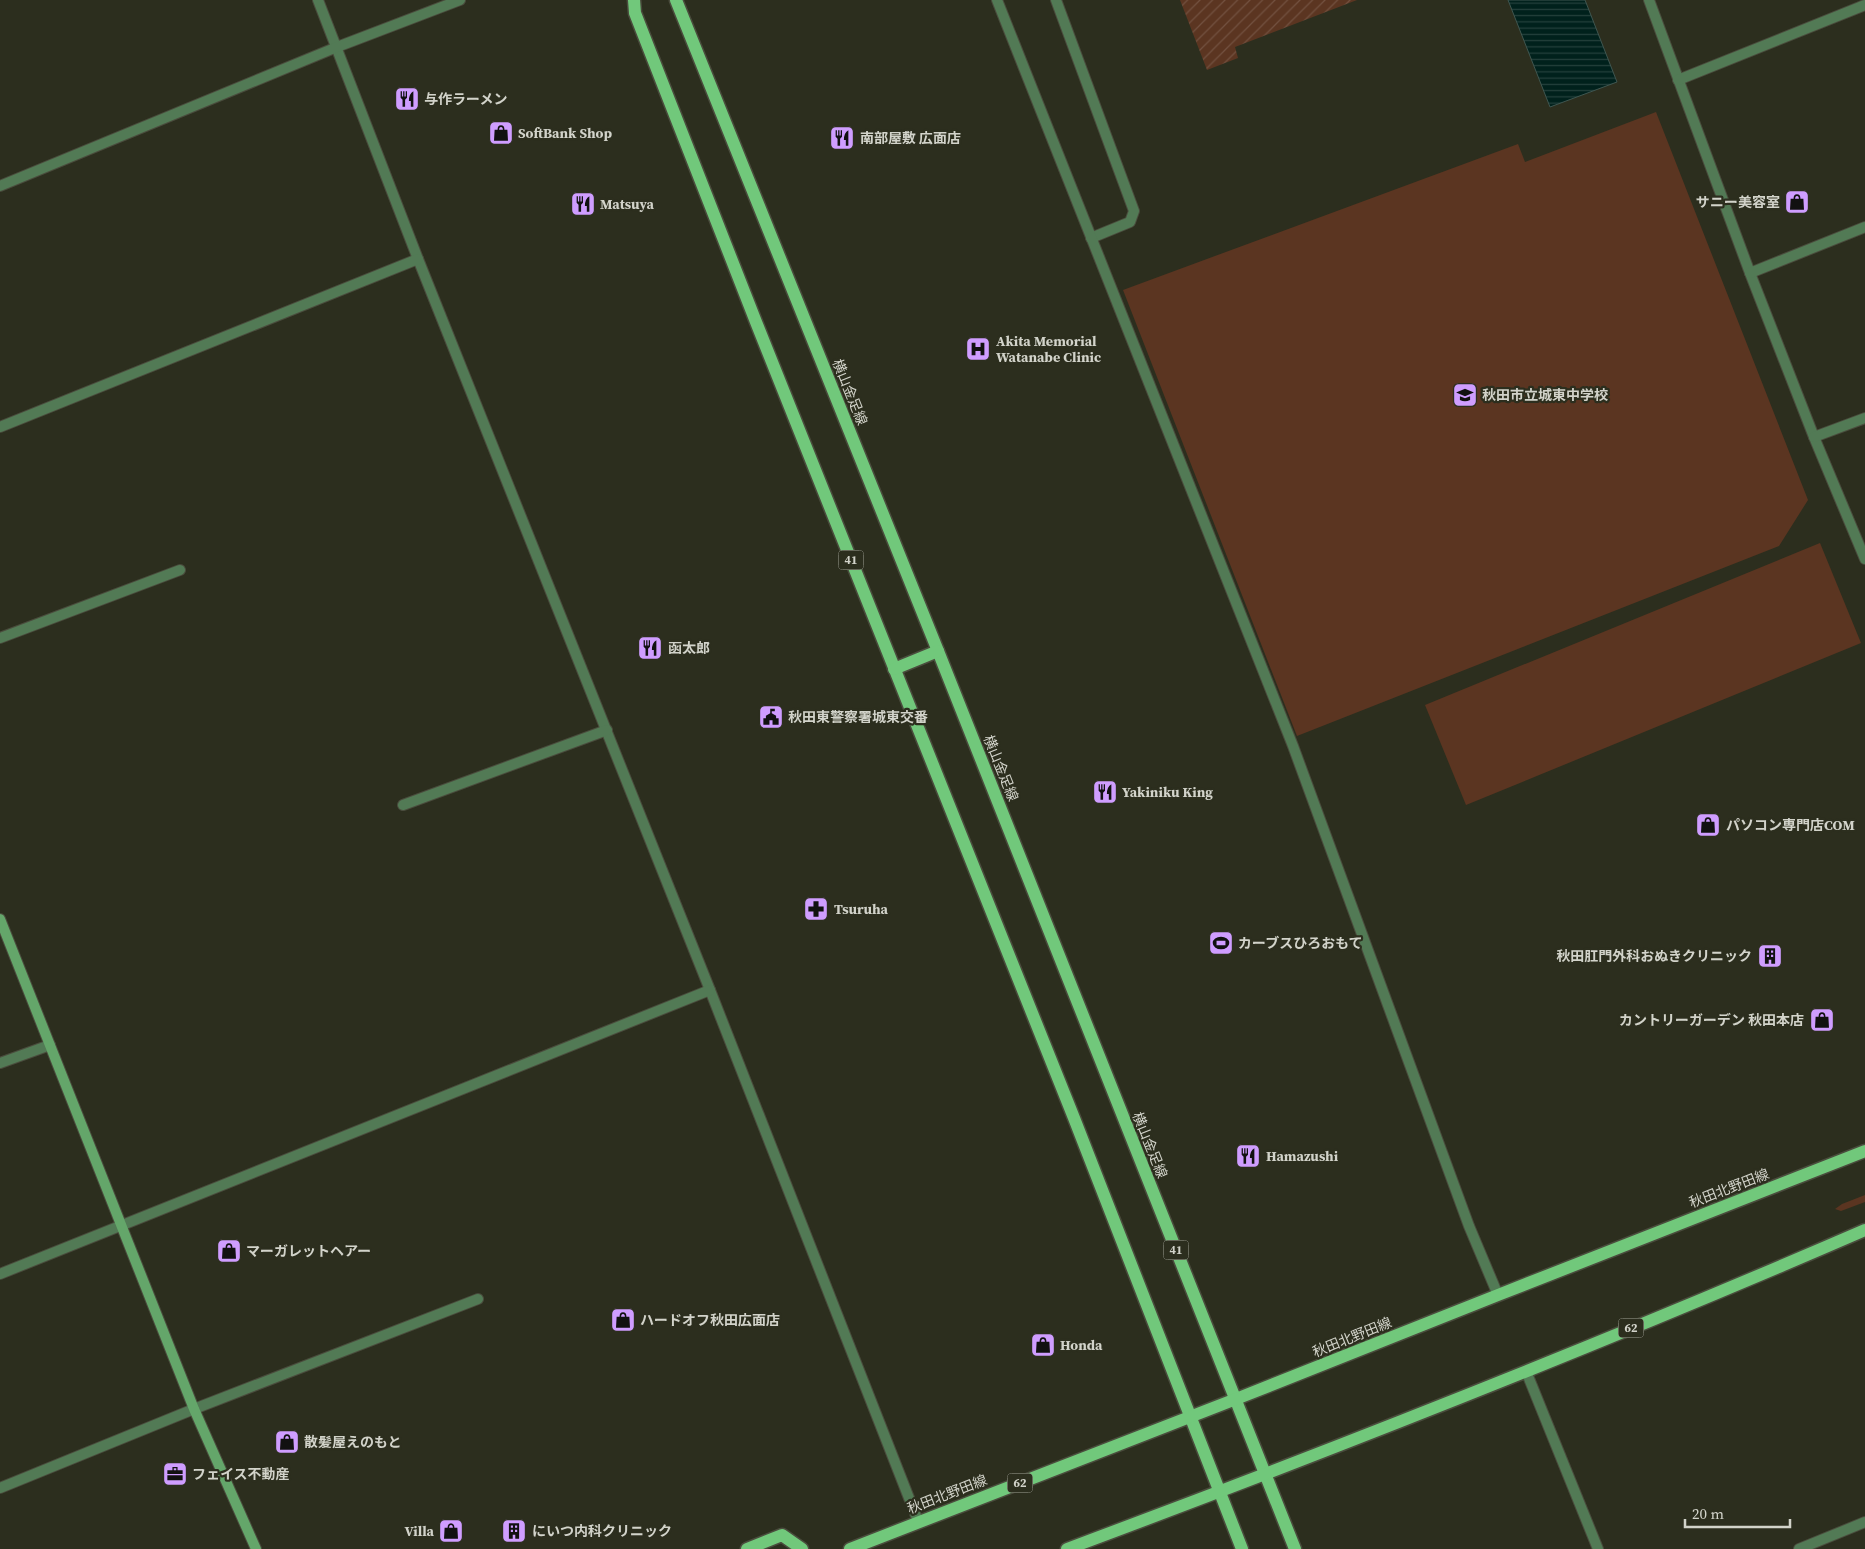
<svg xmlns="http://www.w3.org/2000/svg" width="1865" height="1549" viewBox="0 0 1865 1549" font-family="'Source Serif 4','Noto Sans JP',serif">
  <defs>
    <pattern id="garden-furrows" width="10" height="10" patternUnits="userSpaceOnUse" patternTransform="scale(1.25)"><rect width="10" height="10" fill="#5b3521"/><path d="M-1 1l2-2M0 10L10 0M9 11l2-2" fill="none" stroke="#725140"/></pattern>
    <pattern id="water-rules" width="6" height="5" patternUnits="userSpaceOnUse" patternTransform="scale(1.25)"><rect width="6" height="5" fill="#00211c"/><path d="M0 2.5h6" fill="none" stroke="#24403c"/></pattern>
  </defs>
  <rect width="100%" height="100%" fill="#2c2e1e"/>
  <!-- grass -->
  <g fill="#5b3521">
    <polygon points="1656,112 1808,500 1779,546 1297,736 1123,290 1518,144 1525,162"/>
    <polygon points="1820,543 1861,643 1466,805 1425,705"/>
    <polygon points="1865,1195 1865,1202 1841,1211 1835,1209 1842,1204"/>
  </g>
  <!-- garden -->
  <polygon fill="url(#garden-furrows)" points="1180,0 1357,0 1235,47 1238,58 1207,70"/>
  <!-- water -->
  <polygon fill="url(#water-rules)" stroke="#3f5650" points="1508,0 1585,0 1617,82 1550,107"/>
  <g fill="none" stroke-linecap="round" stroke-linejoin="round">
    <defs>
      <polyline id="lane" points="1056,0 1134,211 1130,222 1091,238"/>
      <g id="street">
        <polyline points="318,0 418,259 710,990 918,1521"/>
        <polyline points="997,0 1293,746 1469,1226 1498,1295"/>
        <polyline points="1649,0 1750,273 1814,437 1865,559"/>
        <polyline points="1678,80 1865,5"/>
        <polyline points="0,186 337,47 460,0"/>
        <polyline points="1750,273 1865,227"/>
        <polyline points="0,427 418,259"/>
        <polyline points="1814,437 1865,418"/>
        <polyline points="0,638 180,570"/>
        <polyline points="403,805 607,730"/>
        <polyline points="0,1063 50,1045"/>
        <polyline points="0,1274 710,990"/>
        <polyline points="1526,1371 1598,1549"/>
        <polyline points="0,1488 194,1409 478,1299"/>
        <polyline points="1799,1549 1865,1522"/>
      </g>
      <polyline id="secondary" points="0,919 194,1409 256,1549"/>
      <g id="primary">
        <polyline points="634,0 635,13 756,322 1074,1118 1242,1549"/>
        <polyline points="676,0 938,651 1295,1549"/>
        <polyline points="894,669 938,651"/>
        <polyline points="747,1549 782,1535 802,1549"/>
        <polyline points="850,1549 1236,1399 1498,1295 1865,1151"/>
        <path d="M1067,1549C1335,1449 1602,1344 1865,1230"/>
      </g>
    </defs>
    <!-- lane casing -->
    <use href="#lane" stroke="#4a4c3d" stroke-width="12"/>
    <!-- street casing -->
    <use href="#street" stroke="#4a4c3d" stroke-width="12"/>
    <!-- secondary casing -->
    <use href="#secondary" stroke="#4a4c3d" stroke-width="12"/>
    <!-- primary casing -->
    <use href="#primary" stroke="#4a4c3d" stroke-width="15"/>
    <!-- lane -->
    <use href="#lane" stroke="#527a55" stroke-width="10"/>
    <!-- street -->
    <use href="#street" stroke="#527a55" stroke-width="10"/>
    <!-- secondary -->
    <use href="#secondary" stroke="#64a66a" stroke-width="10"/>
    <!-- primary -->
    <use href="#primary" stroke="#71c87b" stroke-width="12"/>
  </g>
  <!-- icons -->
  <defs>
    <symbol id="restaurant-square" viewBox="-11 -11 22 22"><rect x="-9" y="-9" width="18" height="18" rx="4" fill="#cf9dff" stroke="#2c2e1e"/><path d="M-5-6h1v4h1v-4h1v4h1v-4h1v5L-1.5 .5V6h-2V.5L-5-1ZM5-6V6H3V1.5H1.5Q1.5-4 5-6Z" fill="#111"/></symbol>
    <symbol id="shop-square" viewBox="-11 -11 22 22"><rect x="-9" y="-9" width="18" height="18" rx="4" fill="#cf9dff" stroke="#2c2e1e"/><path d="M-5-2.5h2.3a2.7 3.5 0 0 1 5.4 0H5L5.5 6h-11ZM-1.5-2.5h3a1.5 2.3 0 0 0-3 0Z" fill="#111"/></symbol>
    <symbol id="hospital-square" viewBox="-11 -11 22 22"><rect x="-9" y="-9" width="18" height="18" rx="4" fill="#cf9dff" stroke="#2c2e1e"/><path d="M-5-5h3v3.5h4V-5h3V5h-3V1.5h-4V5h-3Z" fill="#111"/></symbol>
    <symbol id="school-square" viewBox="-11 -11 22 22"><rect x="-9" y="-9" width="18" height="18" rx="4" fill="#cf9dff" stroke="#2c2e1e"/><path d="M0-5L7-2L0 1L-7-2ZM-4 1L0 2.5L4 1V4Q0 6-4 4Z" fill="#111"/></symbol>
    <symbol id="civic-square" viewBox="-11 -11 22 22"><rect x="-9" y="-9" width="18" height="18" rx="4" fill="#cf9dff" stroke="#2c2e1e"/><path d="M-.6-6.5H3V-4.5H.6V-3L4-1V1h2V6H-6V1h2V-1L-.6-3ZM-1.2 2.5V6h2.4V2.5Z" fill="#111"/></symbol>
    <symbol id="pharmacy-square" viewBox="-11 -11 22 22"><rect x="-9" y="-9" width="18" height="18" rx="4" fill="#cf9dff" stroke="#2c2e1e"/><path d="M-2-6h4v4h4v4h-4v4h-4v-4h-4v-4h4Z" fill="#111"/></symbol>
    <symbol id="stadium-square" viewBox="-11 -11 22 22"><rect x="-9" y="-9" width="18" height="18" rx="4" fill="#cf9dff" stroke="#2c2e1e"/><path d="M0-5a6.5 5 0 1 0 0 10a6.5 5 0 1 0 0-10ZM-3.5-1.8h7v3.6h-7Z" fill="#111"/></symbol>
    <symbol id="building-square" viewBox="-11 -11 22 22"><rect x="-9" y="-9" width="18" height="18" rx="4" fill="#cf9dff" stroke="#2c2e1e"/><path d="M-4-6H4V6H1V3H-1V6H-4ZM-2.5-4.3h1.7v1.8h-1.7ZM.8-4.3h1.7v1.8H.8ZM-2.5-1h1.7V.8h-1.7ZM.8-1h1.7V.8H.8Z" fill="#111"/></symbol>
    <symbol id="office-square" viewBox="-11 -11 22 22"><rect x="-9" y="-9" width="18" height="18" rx="4" fill="#cf9dff" stroke="#2c2e1e"/><path d="M-6-3h4V-5.5h4V-3h4V5H-6ZM-1-4.5V-3h2v-1.5ZM-6 0V1H6V0Z" fill="#111"/></symbol>
  </defs>
  <g fill-rule="evenodd">
    <use href="#restaurant-square" x="393" y="85" width="28" height="28"/>
    <use href="#shop-square" x="487" y="119" width="28" height="28"/>
    <use href="#restaurant-square" x="828" y="124" width="28" height="28"/>
    <use href="#shop-square" x="1783" y="188" width="28" height="28"/>
    <use href="#restaurant-square" x="569" y="190" width="28" height="28"/>
    <use href="#hospital-square" x="964" y="335" width="28" height="28"/>
    <use href="#school-square" x="1451" y="381" width="28" height="28"/>
    <use href="#restaurant-square" x="636" y="634" width="28" height="28"/>
    <use href="#civic-square" x="757" y="703" width="28" height="28"/>
    <use href="#restaurant-square" x="1091" y="778" width="28" height="28"/>
    <use href="#shop-square" x="1694" y="811" width="28" height="28"/>
    <use href="#pharmacy-square" x="802" y="895" width="28" height="28"/>
    <use href="#stadium-square" x="1207" y="929" width="28" height="28"/>
    <use href="#building-square" x="1756" y="942" width="28" height="28"/>
    <use href="#shop-square" x="1808" y="1006" width="28" height="28"/>
    <use href="#restaurant-square" x="1234" y="1142" width="28" height="28"/>
    <use href="#shop-square" x="215" y="1237" width="28" height="28"/>
    <use href="#shop-square" x="609" y="1306" width="28" height="28"/>
    <use href="#shop-square" x="1029" y="1331" width="28" height="28"/>
    <use href="#shop-square" x="273" y="1428" width="28" height="28"/>
    <use href="#office-square" x="161" y="1460" width="28" height="28"/>
    <use href="#shop-square" x="437" y="1517" width="28" height="28"/>
    <use href="#building-square" x="500" y="1517" width="28" height="28"/>
  </g>
  <g text-anchor="middle" dominant-baseline="central" stroke-width="4.5" stroke-linejoin="round" paint-order="stroke">
    <!-- shield labels -->
    <g fill="#2c2e1e" stroke="#a0a296" stroke-width="1">
      <rect x="838.5" y="550.5" width="25" height="19" rx="4"/>
      <rect x="1163.5" y="1240.5" width="25" height="19" rx="4"/>
      <rect x="1618.5" y="1318.5" width="25" height="19" rx="4"/>
      <rect x="1007.5" y="1473.5" width="25" height="19" rx="4"/>
    </g>
    <g font-size="12" font-weight="bold" fill="#d2d3ca">
      <text x="851" y="560">41</text>
      <text x="1176" y="1250">41</text>
      <text x="1631" y="1328">62</text>
      <text x="1020" y="1483">62</text>
    </g>
    <!-- poi labels -->
    <g font-size="14" font-weight="bold" fill="#d2d3ca" stroke="#2c2e1e" text-anchor="start">
      <text x="424" y="99">与作ラーメン</text>
      <text x="518" y="133">SoftBank Shop</text>
      <text x="860" y="138">南部屋敷 広面店</text>
      <text x="1780" y="202" text-anchor="end">サニー美容室</text>
      <text x="600" y="204">Matsuya</text>
      <text x="996" y="341">Akita Memorial<tspan x="996" dy="16">Watanabe Clinic</tspan></text>
      <text x="1482" y="395">秋田市立城東中学校</text>
      <text x="668" y="648">函太郎</text>
      <text x="788" y="717">秋田東警察署城東交番</text>
      <text x="1122" y="792">Yakiniku King</text>
      <text x="1726" y="825">パソコン専門店COM</text>
      <text x="834" y="909">Tsuruha</text>
      <text x="1238" y="943">カーブスひろおもて</text>
      <text x="1752" y="956" text-anchor="end">秋田肛門外科おぬきクリニック</text>
      <text x="1804" y="1020" text-anchor="end">カントリーガーデン 秋田本店</text>
      <text x="1266" y="1156">Hamazushi</text>
      <text x="246" y="1251">マーガレットヘアー</text>
      <text x="640" y="1320">ハードオフ秋田広面店</text>
      <text x="1060" y="1345">Honda</text>
      <text x="304" y="1442">散髪屋えのもと</text>
      <text x="192" y="1474">フェイス不動産</text>
      <text x="434" y="1531" text-anchor="end">Villa</text>
      <text x="532" y="1531">にいつ内科クリニック</text>
    </g>
    <!-- street labels -->
    <g font-size="14" fill="#d2d3ca" stroke="#2c2e1e">
      <text transform="translate(850 392) rotate(68)">横山金足線</text>
      <text transform="translate(1001 768) rotate(68)">横山金足線</text>
      <text transform="translate(1150 1145) rotate(68)">横山金足線</text>
      <text transform="translate(1729 1188) rotate(-21)">秋田北野田線</text>
      <text transform="translate(1352 1337) rotate(-22)">秋田北野田線</text>
      <text transform="translate(947 1494) rotate(-21)">秋田北野田線</text>
    </g>
  </g>
  <!-- scale -->
  <path d="M1685 1519v8h105v-8" fill="none" stroke="#d2d3ca" stroke-width="2.5"/>
  <text x="1692" y="1519" font-size="15" fill="#d2d3ca" stroke="#2c2e1e" stroke-width="4" paint-order="stroke">20 m</text>
</svg>
